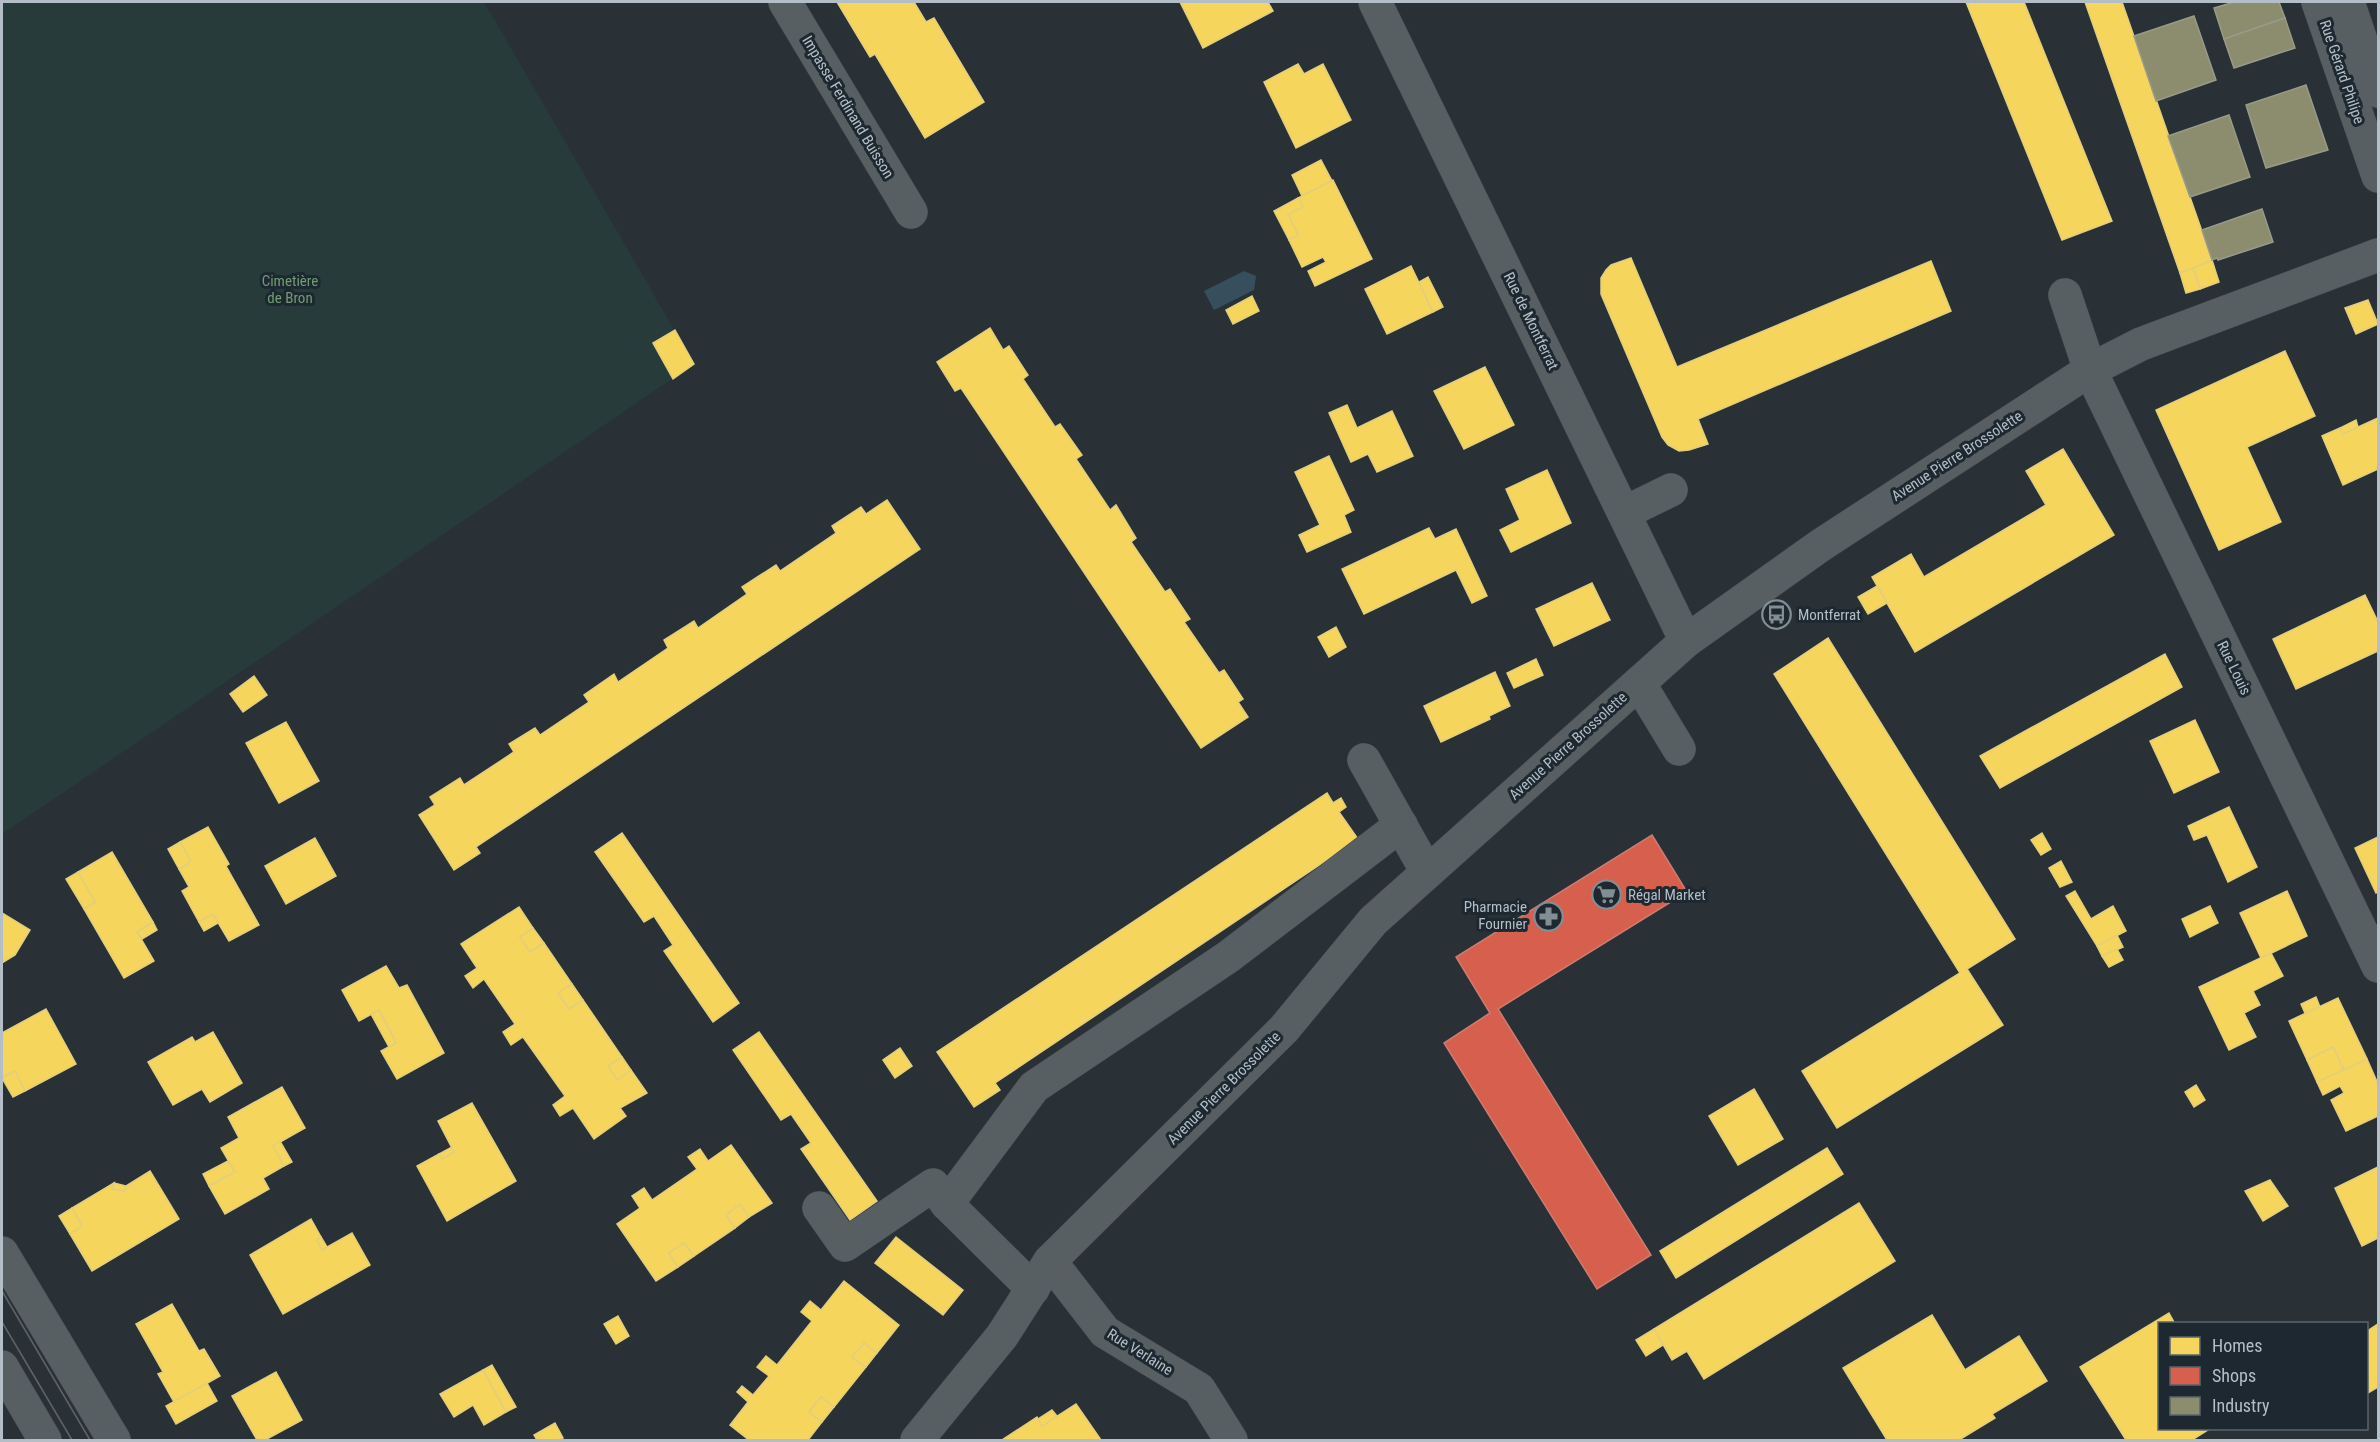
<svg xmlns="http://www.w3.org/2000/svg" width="2380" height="1442" viewBox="0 0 2380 1442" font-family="'Roboto Condensed',sans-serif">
  <rect width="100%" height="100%" fill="#293136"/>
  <!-- green -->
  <polygon fill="#273c3a" points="2,2 484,2 694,364 2,834"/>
  <!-- water -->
  <polygon fill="#374e5d" points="1244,271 1256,276 1254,290 1214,310 1204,291"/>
  <!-- homes -->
  <g fill="#f6d55c" stroke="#e2ce7c" stroke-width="1.5">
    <polygon points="837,2 914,2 926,22 934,18 984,102 925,138 875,54 870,57"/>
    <polygon points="1180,2 1268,2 1273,11 1203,48"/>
    <polygon points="1966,2 2024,2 2112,221 2062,240"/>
    <polygon points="2085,2 2122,2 2212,260 2199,266 2180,273"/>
    <polygon points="1298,64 1304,74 1323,64 1351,120 1296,148 1264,82"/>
    <polygon points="1321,160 1332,181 1302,196 1292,175"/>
    <polygon points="1333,180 1372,259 1315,286 1308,271 1326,262 1323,257 1302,267 1289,240 1298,235 1288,214 1303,207 1298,198"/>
    <polygon points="1298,198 1303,207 1288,214 1298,235 1289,240 1274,211"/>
    <polygon points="1631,258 1677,367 1931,261 1951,311 1698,419 1708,444 1689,450 1679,451 1668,445 1662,437 1601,294 1601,278 1606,270 1611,265"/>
    <polygon points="2212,260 2219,282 2200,289 2193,268"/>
    <polygon points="1411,266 1433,312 1387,334 1365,289"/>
    <polygon points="2193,268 2200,289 2186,293 2180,273"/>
    <polygon points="1428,277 1443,307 1433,312 1419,282"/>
    <polygon points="1252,296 1259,311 1233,324 1226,310"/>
    <polygon points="2368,300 2378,324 2356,334 2345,308"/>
    <polygon points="990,328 1003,350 1009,346 1028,375 1023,379 1055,427 1060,424 1082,455 1076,459 1110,510 1116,505 1136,538 1131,542 1165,592 1170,589 1190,619 1184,622 1219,673 1224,670 1243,699 1238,702 1248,717 1201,748 961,388 955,391 937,362"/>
    <polygon points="675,330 694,364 673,379 653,343"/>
    <polygon points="2285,351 2315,416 2247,447 2281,522 2219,550 2156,410"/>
    <polygon points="1485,367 1514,425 1464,449 1434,391"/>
    <polygon points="1347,405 1357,428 1392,411 1413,456 1377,472 1368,454 1351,462 1329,413"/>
    <polygon points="2378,418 2378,469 2343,485 2322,436 2340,428 2343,434"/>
    <polygon points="2356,420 2358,427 2343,434 2340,428"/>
    <polygon points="2063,449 2114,535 1915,652 1872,577 1911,554 1924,577 2046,505 2026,471"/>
    <polygon points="1329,456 1354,510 1344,515 1351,532 1307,552 1299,535 1320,525 1295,472"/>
    <polygon points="1547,470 1571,523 1511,552 1500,530 1520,520 1506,489"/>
    <polygon points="887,500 920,549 476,847 480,853 454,870 419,815 435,805 430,797 460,778 464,785 514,752 509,744 535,728 540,735 589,702 584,695 614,674 618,682 668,648 664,640 694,621 698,628 747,594 742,587 776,565 780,571 836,533 832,526 861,507 866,514"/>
    <polygon points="1429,528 1435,539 1456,529 1487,596 1472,603 1456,570 1364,614 1342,569"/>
    <polygon points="1592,583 1610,620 1554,646 1536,609"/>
    <polygon points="1877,586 1887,603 1868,614 1858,597"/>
    <polygon points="2365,595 2378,622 2378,651 2296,689 2273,639"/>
    <polygon points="1336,627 1346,647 1329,657 1318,637"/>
    <polygon points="1828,638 2015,939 1967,969 2003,1025 1837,1128 1802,1071 1960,973 1774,674"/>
    <polygon points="2165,654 2182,687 2000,788 1980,756"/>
    <polygon points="1536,659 1543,675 1514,688 1507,673"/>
    <polygon points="1495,672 1510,706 1489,716 1490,719 1441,742 1424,706"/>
    <polygon points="254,676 267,695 243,712 230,694"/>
    <polygon points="2195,720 2219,772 2174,793 2150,741"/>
    <polygon points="286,722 319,781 279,803 246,743"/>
    <polygon points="1327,793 1333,803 1341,798 1346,807 1339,812 1358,839 995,1083 1000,1090 974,1107 937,1052"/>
    <polygon points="2229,807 2257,867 2228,882 2207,835 2194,840 2188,826"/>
    <polygon points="208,827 229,864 226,866 259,925 229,941 213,914 199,922 182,891 189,887 179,869 188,864 190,859 180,842"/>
    <polygon points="622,833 739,1003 713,1022 664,951 673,945 654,916 644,922 595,852"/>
    <polygon points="2042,833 2051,849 2041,855 2031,840"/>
    <polygon points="2378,837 2378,892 2376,893 2355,848"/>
    <polygon points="315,838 336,876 286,904 265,866"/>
    <polygon points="180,842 190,859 188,864 179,869 168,849"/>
    <polygon points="112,852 153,922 137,932 154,961 124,978 84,909 95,902 78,872"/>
    <polygon points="2061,861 2072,882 2060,887 2049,868"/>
    <polygon points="78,872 95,902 84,909 66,879"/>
    <polygon points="2075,891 2091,919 2113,906 2126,931 2097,946 2066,896"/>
    <polygon points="2287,891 2307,936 2261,958 2240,913"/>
    <polygon points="2210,906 2218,923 2190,937 2182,919"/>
    <polygon points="519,907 533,928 520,937 530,952 544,943 572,984 558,993 569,1009 583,1000 622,1057 608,1066 617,1080 631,1070 647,1093 620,1108 626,1116 594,1139 573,1108 560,1116 553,1105 565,1096 523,1037 511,1045 503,1032 515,1024 484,979 473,988 465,976 477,968 461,944"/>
    <polygon points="2,913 30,930 15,955 2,963"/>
    <polygon points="213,914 218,923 204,931 199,922"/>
    <polygon points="153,922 157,930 142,939 137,932"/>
    <polygon points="533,928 544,943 530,952 520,937"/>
    <polygon points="2117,935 2123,947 2102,956 2097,946"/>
    <polygon points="2117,949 2123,960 2109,967 2102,956"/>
    <polygon points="2271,953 2283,976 2253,991 2260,1005 2244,1013 2256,1037 2229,1050 2199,987"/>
    <polygon points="386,966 399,988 407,985 444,1053 397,1079 381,1051 396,1043 379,1010 359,1021 342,990"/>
    <polygon points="572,984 583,1000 569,1009 558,993"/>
    <polygon points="2316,997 2320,1007 2305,1013 2301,1004"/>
    <polygon points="2338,998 2367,1059 2344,1070 2333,1047 2307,1060 2289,1021"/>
    <polygon points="46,1009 76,1064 25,1091 15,1071 2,1077 2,1033"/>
    <polygon points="379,1010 396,1043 389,1047 371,1014"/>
    <polygon points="213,1032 242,1083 210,1102 202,1089 173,1105 148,1062 192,1037 195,1042"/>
    <polygon points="759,1032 877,1201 850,1220 801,1149 811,1143 791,1114 781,1120 733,1050"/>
    <polygon points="2333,1047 2344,1070 2317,1082 2307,1060"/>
    <polygon points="900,1048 912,1066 895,1078 883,1060"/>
    <polygon points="622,1057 631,1070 617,1080 608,1066"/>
    <polygon points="2367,1059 2378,1084 2378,1116 2346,1131 2331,1100 2344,1093 2340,1086 2323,1095 2317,1082"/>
    <polygon points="15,1071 25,1091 13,1097 2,1078"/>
    <polygon points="2196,1085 2205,1100 2194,1107 2185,1092"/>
    <polygon points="282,1087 305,1128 273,1146 284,1166 263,1178 269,1189 225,1214 209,1186 235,1172 221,1148 239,1138 228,1117"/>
    <polygon points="1754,1089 1783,1139 1738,1165 1709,1116"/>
    <polygon points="472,1103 516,1181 447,1221 417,1166 439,1154 442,1159 454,1152 438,1121"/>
    <polygon points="280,1141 292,1162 284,1166 273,1146"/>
    <polygon points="731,1145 772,1203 749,1217 740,1204 726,1215 735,1228 694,1256 684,1243 669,1253 678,1267 656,1281 617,1224 640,1208 632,1196 644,1188 652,1200 697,1169 688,1157 700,1149 708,1161"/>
    <polygon points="452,1147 454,1152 442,1159 439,1154"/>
    <polygon points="1827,1148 1843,1174 1676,1278 1660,1251"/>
    <polygon points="228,1161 235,1172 209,1186 203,1174"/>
    <polygon points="2378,1167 2378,1238 2362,1246 2335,1188"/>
    <polygon points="150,1171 179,1219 92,1271 70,1234 82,1226 72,1208 114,1183 112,1189 125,1191 126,1186"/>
    <polygon points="2270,1180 2288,1206 2263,1221 2245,1191"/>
    <polygon points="114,1183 126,1186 125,1191 112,1189"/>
    <polygon points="1859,1203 1895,1261 1704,1379 1687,1351 1672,1360 1654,1329"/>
    <polygon points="740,1204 749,1217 735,1228 726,1215"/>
    <polygon points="72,1208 82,1226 70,1234 59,1216"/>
    <polygon points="311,1219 321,1237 317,1240 322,1250 352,1233 370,1265 283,1314 250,1255"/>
    <polygon points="321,1237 327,1247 322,1250 317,1240"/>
    <polygon points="896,1237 963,1290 943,1315 875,1263"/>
    <polygon points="684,1243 694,1256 678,1267 669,1253"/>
    <polygon points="844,1281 899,1325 877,1353 864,1343 852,1357 866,1367 834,1407 821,1397 809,1412 822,1422 808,1440 749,1440 730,1425 748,1402 737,1392 742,1386 753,1395 769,1376 757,1367 766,1356 777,1365 812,1321 801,1312 810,1301 821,1310"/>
    <polygon points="172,1304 199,1351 204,1349 220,1376 174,1402 158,1374 163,1372 136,1324"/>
    <polygon points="2169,1313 2175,1324 2160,1324 2160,1428 2211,1428 2192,1440 2126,1440 2080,1367"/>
    <polygon points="1932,1315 1965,1370 2019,1336 2047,1381 1992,1414 1995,1418 1959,1440 1887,1440 1843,1368"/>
    <polygon points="618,1316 629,1336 616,1344 604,1324"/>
    <polygon points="2378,1324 2378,1387 2368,1393 2366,1332"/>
    <polygon points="1654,1329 1663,1345 1646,1356 1636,1340"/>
    <polygon points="864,1343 877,1353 866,1367 852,1357"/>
    <polygon points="492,1365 516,1407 506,1412 483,1370"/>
    <polygon points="483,1370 506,1412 484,1425 473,1405 454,1417 440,1394"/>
    <polygon points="276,1372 302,1420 265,1440 257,1440 232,1396"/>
    <polygon points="207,1383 217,1401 176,1424 166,1406"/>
    <polygon points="821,1397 834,1407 822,1422 809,1412"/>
    <polygon points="1076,1404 1101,1440 1002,1440 1037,1417 1042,1426"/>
    <polygon points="1052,1410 1057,1416 1042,1426 1038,1419"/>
    <polygon points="555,1423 563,1438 559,1440 537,1440 534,1435"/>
  </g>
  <!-- shops -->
  <polygon fill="#d6604d" stroke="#cc7c72" stroke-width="1.5" points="1652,835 1687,892 1498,1009 1651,1255 1597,1289 1444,1043 1490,1013 1456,957"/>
  <!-- industry -->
  <g fill="#8c8c6e" stroke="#989b89" stroke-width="1.5">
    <polygon points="2234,2 2279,2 2285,18 2224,39 2214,8"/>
    <polygon points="2194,16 2216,80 2156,101 2134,36"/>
    <polygon points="2285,18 2295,48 2234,68 2224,39"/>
    <polygon points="2306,85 2328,150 2266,168 2246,105"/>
    <polygon points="2229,115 2250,177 2190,197 2168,136"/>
    <polygon points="2262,209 2273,242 2218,260 2217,258 2212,260 2202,230"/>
  </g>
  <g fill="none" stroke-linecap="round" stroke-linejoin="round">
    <defs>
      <g id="minor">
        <polyline points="785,2 911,212"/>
        <polyline points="1375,2 1686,641"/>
        <polyline points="2318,2 2378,176"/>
        <polyline points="2348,2 2378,91"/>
        <polyline points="2065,295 2090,370 2378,966"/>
        <polyline points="1624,513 1671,490"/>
        <polyline points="1639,683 1679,749"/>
        <polyline points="1364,760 1427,872"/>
        <polyline points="947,1204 1034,1087 1228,957 1401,825"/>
        <polyline points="819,1208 845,1245 933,1185 947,1204 1033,1289"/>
        <polyline points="2,1253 114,1440"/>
        <polyline points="1050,1261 1105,1332 1199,1389 1231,1440"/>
        <polyline points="2,1367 45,1440"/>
        <polyline points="917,1440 1002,1336 1050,1261 1284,1029 1373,921 1686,641 1821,545 2090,370 2141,344 2378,255"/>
      </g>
    </defs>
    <!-- minor casing -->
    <use href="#minor" stroke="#474d50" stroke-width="34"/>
    <!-- minor -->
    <use href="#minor" stroke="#585f63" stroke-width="33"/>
    <!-- tram -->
    <g stroke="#5d6368" stroke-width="1.5">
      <polyline points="2,1291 90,1440"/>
      <polyline points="2,1322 72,1440"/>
    </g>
  </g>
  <!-- icons -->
  <defs>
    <symbol id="bus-ring" viewBox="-11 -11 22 22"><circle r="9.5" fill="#1d2830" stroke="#838d94" stroke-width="1.5"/><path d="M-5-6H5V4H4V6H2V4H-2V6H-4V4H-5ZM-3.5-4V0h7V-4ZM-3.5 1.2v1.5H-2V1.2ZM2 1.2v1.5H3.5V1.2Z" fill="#838d94"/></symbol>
    <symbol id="supermarket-ring" viewBox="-11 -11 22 22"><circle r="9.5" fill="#1d2830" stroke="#838d94" stroke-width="1.5"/><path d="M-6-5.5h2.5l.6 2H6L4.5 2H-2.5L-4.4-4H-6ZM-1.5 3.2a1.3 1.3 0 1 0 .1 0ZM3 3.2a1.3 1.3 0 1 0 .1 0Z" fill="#838d94"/></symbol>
    <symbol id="pharmacy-ring" viewBox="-11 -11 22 22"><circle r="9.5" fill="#1d2830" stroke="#838d94" stroke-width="1.5"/><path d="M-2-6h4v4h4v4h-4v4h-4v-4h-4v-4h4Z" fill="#838d94"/></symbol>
  </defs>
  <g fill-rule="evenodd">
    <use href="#bus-ring" x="1760" y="598" width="33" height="33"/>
    <use href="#supermarket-ring" x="1590" y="878" width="33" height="33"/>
    <use href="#pharmacy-ring" x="1532" y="900" width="33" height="33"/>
  </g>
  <g text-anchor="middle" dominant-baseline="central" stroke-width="6" stroke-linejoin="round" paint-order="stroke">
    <!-- street labels -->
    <g font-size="15" fill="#b3bec7" stroke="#1d2830">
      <text transform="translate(2342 72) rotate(71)">Rue Gérard Philipe</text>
      <text transform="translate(848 107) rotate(59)">Impasse Ferdinand Buisson</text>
      <text transform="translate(1531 321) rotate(64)">Rue de Montferrat</text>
      <text transform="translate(1957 456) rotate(-33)">Avenue Pierre Brossolette</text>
      <text transform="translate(2234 668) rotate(64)">Rue Louis</text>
      <text transform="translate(1568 746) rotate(-42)">Avenue Pierre Brossolette</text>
      <text transform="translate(1224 1088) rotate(-45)">Avenue Pierre Brossolette</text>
      <text transform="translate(1140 1352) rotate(32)">Rue Verlaine</text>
    </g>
    <!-- park labels -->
    <g font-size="15" fill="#729c74" stroke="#1d2830">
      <text x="290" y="281">Cimetière<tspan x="290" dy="17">de Bron</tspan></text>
    </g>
    <!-- poi labels -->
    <g font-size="15" fill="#b3bec7" stroke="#1d2830" text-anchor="start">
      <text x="1798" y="615">Montferrat</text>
      <text x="1628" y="895">Régal Market</text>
      <text x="1527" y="907" text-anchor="end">Pharmacie<tspan x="1527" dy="17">Fournier</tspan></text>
    </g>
  </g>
  <!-- border -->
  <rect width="2380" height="1442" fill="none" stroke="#b3bec7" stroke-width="6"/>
  <!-- legend -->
  <rect x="2158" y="1322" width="210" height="108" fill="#1d2830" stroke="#59646c" stroke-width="1.5"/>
  <rect x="2170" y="1337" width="30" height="18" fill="#f6d55c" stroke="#59646c" stroke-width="1.5"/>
  <text x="2212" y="1352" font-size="18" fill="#b3bec7">Homes</text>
  <rect x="2170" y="1367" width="30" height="18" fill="#d6604d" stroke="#59646c" stroke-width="1.5"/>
  <text x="2212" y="1382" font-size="18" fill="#b3bec7">Shops</text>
  <rect x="2170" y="1397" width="30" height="18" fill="#8c8c6e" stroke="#59646c" stroke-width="1.5"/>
  <text x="2212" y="1412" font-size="18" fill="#b3bec7">Industry</text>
</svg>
